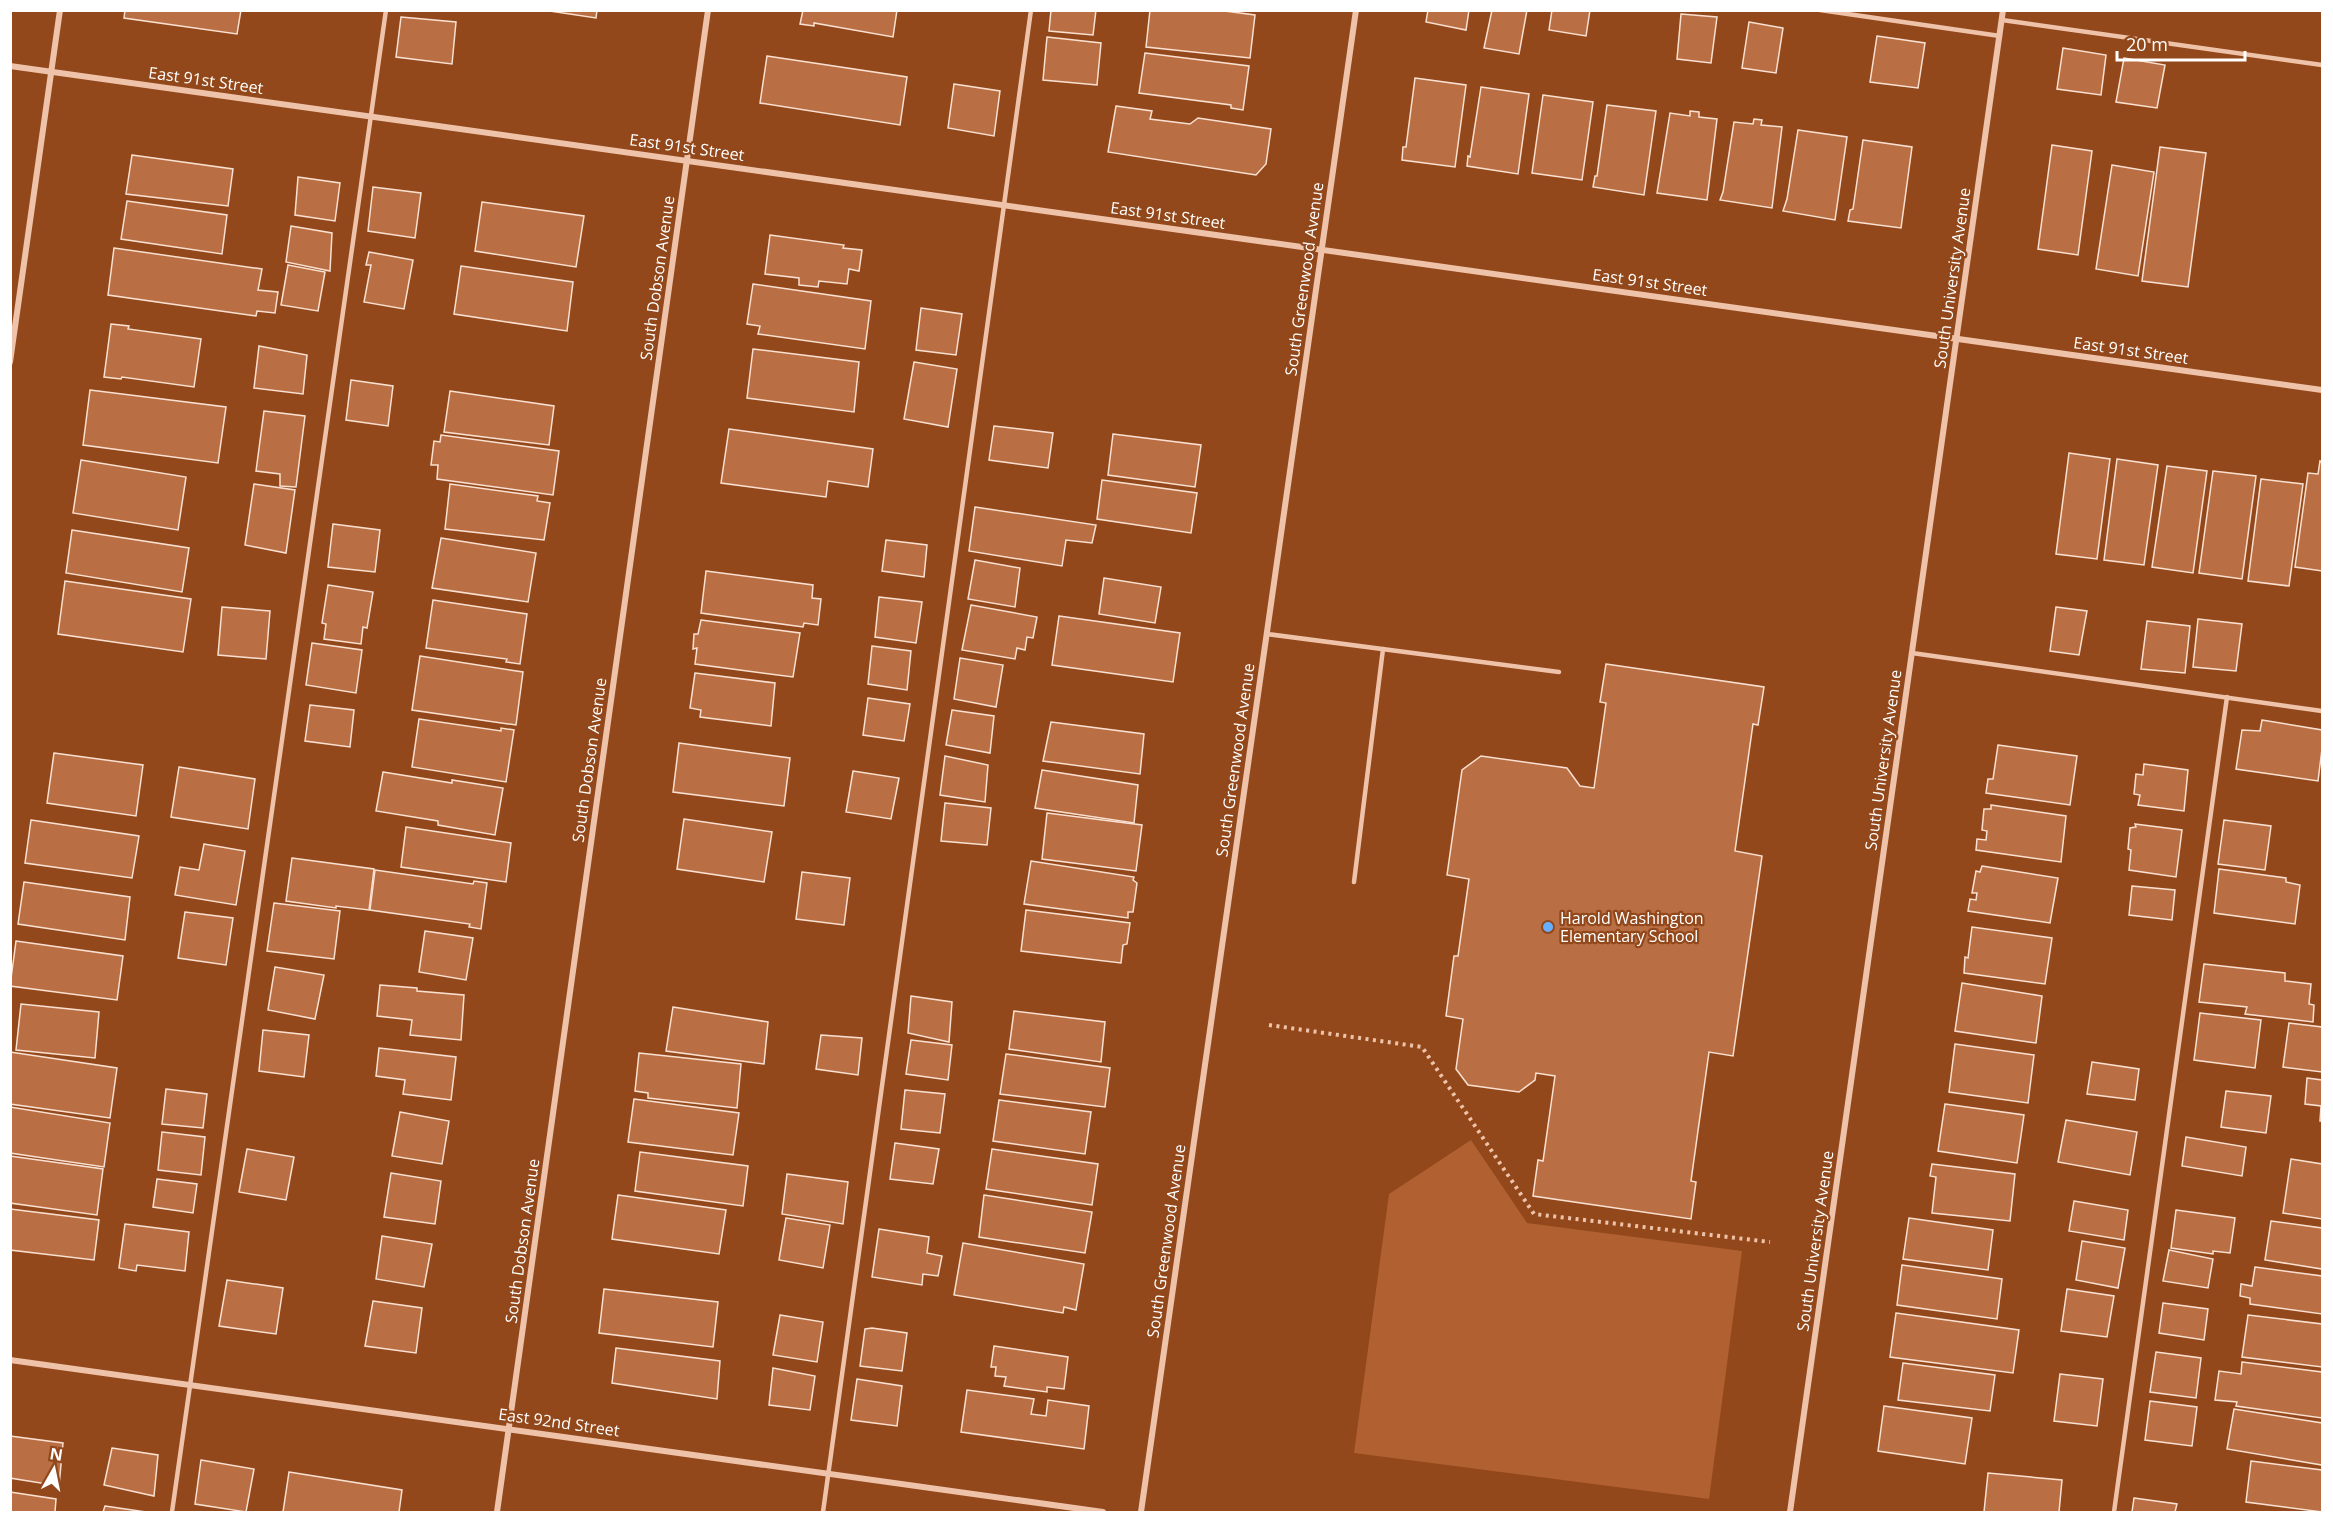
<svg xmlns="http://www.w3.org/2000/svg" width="2333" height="1523" viewBox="0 0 2333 1523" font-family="'Open Sans',sans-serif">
  <rect width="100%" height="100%" fill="#92481b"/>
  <!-- green -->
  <polygon fill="#b16031" points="1471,1140 1527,1223 1742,1251 1709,1499 1354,1453 1389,1194"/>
  <!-- building -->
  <g fill="#b96f43" stroke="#fae0d1" stroke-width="1.5">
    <polygon points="125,10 241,10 237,34 124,18"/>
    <polygon points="543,10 597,10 596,18"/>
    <polygon points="803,10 897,10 893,37 814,23 814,26 800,24"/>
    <polygon points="1051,10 1096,10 1093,35 1049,31"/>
    <polygon points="1150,10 1217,10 1255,15 1250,58 1146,47"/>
    <polygon points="1428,10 1469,10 1466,30 1426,22"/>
    <polygon points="1492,10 1527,10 1519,54 1484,48"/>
    <polygon points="1552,10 1590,10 1586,36 1549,30"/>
    <polygon points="1681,14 1717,17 1711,63 1677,59"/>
    <polygon points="401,17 456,22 452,64 396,57"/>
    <polygon points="1749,22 1783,28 1776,73 1742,68"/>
    <polygon points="1877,36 1925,43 1918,88 1870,82"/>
    <polygon points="1047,37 1101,43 1097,85 1043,80"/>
    <polygon points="2063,48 2106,55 2101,95 2057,89"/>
    <polygon points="1145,53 1249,66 1243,110 1231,108 1231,105 1139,93"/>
    <polygon points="767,56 907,77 900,125 760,103"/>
    <polygon points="2124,58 2165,65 2157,108 2116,102"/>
    <polygon points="1415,78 1466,85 1455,167 1402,160 1403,147 1406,147"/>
    <polygon points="954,84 1000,91 994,136 948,128"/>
    <polygon points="1481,87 1529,94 1518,174 1467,166 1468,156 1470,157"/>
    <polygon points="1543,95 1593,102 1582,180 1532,173"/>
    <polygon points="1607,105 1656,111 1644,195 1593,187 1595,176 1597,176"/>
    <polygon points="1116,106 1152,111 1150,119 1190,124 1198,118 1271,129 1266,164 1256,175 1108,152"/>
    <polygon points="1690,111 1699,112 1699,117 1717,119 1707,200 1657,193 1670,113 1690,116"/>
    <polygon points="1754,119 1762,120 1761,125 1782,127 1772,208 1720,200 1723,192 1734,122 1753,124"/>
    <polygon points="1798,130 1847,137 1835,220 1783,211 1787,199"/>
    <polygon points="1863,140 1912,147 1901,228 1848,221 1850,210 1853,209"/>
    <polygon points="2052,145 2092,151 2078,255 2038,249"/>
    <polygon points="2160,147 2206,153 2188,287 2142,281"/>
    <polygon points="132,155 233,169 228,206 126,194"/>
    <polygon points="2112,165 2154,172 2138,276 2096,269"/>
    <polygon points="298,177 340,183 335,221 295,215"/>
    <polygon points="373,187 421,193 415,238 368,231"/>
    <polygon points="127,201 227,215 222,254 121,239"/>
    <polygon points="482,202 584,216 576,267 475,251"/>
    <polygon points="291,226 332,233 330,271 286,262"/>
    <polygon points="770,235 844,245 843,248 862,250 859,271 849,269 847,284 819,281 818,287 799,285 799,278 765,274"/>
    <polygon points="114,248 262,269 258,290 278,292 275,313 257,311 256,316 108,295"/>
    <polygon points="369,252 413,260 404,309 364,302 371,265 366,265"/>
    <polygon points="288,265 325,272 318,311 281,305"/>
    <polygon points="461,266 573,282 567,331 454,314"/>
    <polygon points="753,284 871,301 865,349 758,334 760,326 747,324"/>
    <polygon points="921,308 962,314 956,355 916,350"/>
    <polygon points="111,324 129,326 128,329 201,339 194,387 122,377 121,379 104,377"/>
    <polygon points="259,346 307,355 303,394 254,388"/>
    <polygon points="753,349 859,362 854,412 747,398"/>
    <polygon points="914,362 957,369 948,427 904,419"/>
    <polygon points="351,380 393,386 388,426 346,420"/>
    <polygon points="90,390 226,407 218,463 83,445"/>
    <polygon points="450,391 554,406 549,445 444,432"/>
    <polygon points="264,411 305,416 296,487 280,486 280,474 256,471"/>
    <polygon points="994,426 1053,433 1048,468 989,460"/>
    <polygon points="729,429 873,449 868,487 828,481 826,497 721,483"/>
    <polygon points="1113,434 1201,445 1195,487 1108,475"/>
    <polygon points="441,435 559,451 553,495 437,479 438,465 431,465 434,441 440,442"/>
    <polygon points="2069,453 2110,459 2097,559 2056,554"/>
    <polygon points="2117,459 2158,465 2144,565 2104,560"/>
    <polygon points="81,460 186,477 178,530 73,513"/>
    <polygon points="2320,461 2322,462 2322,571 2295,567 2308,473 2318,474"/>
    <polygon points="2167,466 2207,471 2193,573 2152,567"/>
    <polygon points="2213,471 2256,476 2242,579 2199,573"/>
    <polygon points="2261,479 2303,484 2289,586 2248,581"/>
    <polygon points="1102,480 1197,493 1191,533 1097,519"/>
    <polygon points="254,484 295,490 286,553 245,545"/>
    <polygon points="450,484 538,496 537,501 550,503 544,540 445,529"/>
    <polygon points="975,507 1096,525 1092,543 1066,540 1062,566 969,551"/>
    <polygon points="333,524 380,530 375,572 328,567"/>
    <polygon points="72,530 189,548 182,592 66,573"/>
    <polygon points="441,538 536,553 528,602 432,588"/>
    <polygon points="886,540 927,545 924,577 882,571"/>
    <polygon points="975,560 1020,568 1015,607 968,599"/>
    <polygon points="706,571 813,585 812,598 821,599 818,625 804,623 803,627 701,613"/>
    <polygon points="1104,578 1161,587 1155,623 1099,614"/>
    <polygon points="65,581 191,599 183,652 58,634"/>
    <polygon points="328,585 373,592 367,628 363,627 361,644 324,639 326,624 322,623"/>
    <polygon points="879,597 922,602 916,643 875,637"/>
    <polygon points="433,600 527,614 520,664 506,662 507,659 426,648"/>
    <polygon points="971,605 1037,617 1033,638 1027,637 1025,650 1017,648 1015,659 962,650"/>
    <polygon points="222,607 270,611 266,659 218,655"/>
    <polygon points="2056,607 2087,611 2079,655 2050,651"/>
    <polygon points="1059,616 1180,633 1173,682 1052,665"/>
    <polygon points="2198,619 2242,624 2236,671 2193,667"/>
    <polygon points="701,620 800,633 793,677 695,664 697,648 693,649 694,634 698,634"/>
    <polygon points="2147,621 2190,626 2185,673 2141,669"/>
    <polygon points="312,643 362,650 356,693 306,685"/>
    <polygon points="872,646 911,651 907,690 868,684"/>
    <polygon points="420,656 523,672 516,725 412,710"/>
    <polygon points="960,658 1003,665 996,707 954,699"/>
    <polygon points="1606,664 1764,687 1758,725 1753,724 1735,851 1762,856 1733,1056 1709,1052 1691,1181 1696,1182 1691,1219 1533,1196 1538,1160 1543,1161 1555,1076 1536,1073 1535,1080 1519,1092 1468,1085 1456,1069 1463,1019 1446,1016 1454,956 1458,956 1469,879 1447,875 1462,770 1481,756 1567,768 1580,786 1594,788 1606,703 1600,702"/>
    <polygon points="695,673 775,683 771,726 700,717 701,710 690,708"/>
    <polygon points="868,698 910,704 904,741 863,735"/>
    <polygon points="310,705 354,710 350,747 305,741"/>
    <polygon points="952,710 994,716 990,753 946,745"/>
    <polygon points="419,719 501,731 501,728 514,730 506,782 412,767"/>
    <polygon points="2262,720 2322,730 2322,749 2318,781 2236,769 2242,730 2260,731"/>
    <polygon points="1051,722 1144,734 1140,774 1043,761"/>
    <polygon points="679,743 790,758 784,806 673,792"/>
    <polygon points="1998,745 2077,756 2070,805 1986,793 1988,779 1993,779"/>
    <polygon points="54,753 143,765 136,816 47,803"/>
    <polygon points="945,756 988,765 985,802 940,795"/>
    <polygon points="2144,764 2188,770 2184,811 2138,805 2140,795 2134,794 2136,774 2143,775"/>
    <polygon points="179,767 255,779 248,829 171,817"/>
    <polygon points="1042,770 1138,785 1134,823 1035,808"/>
    <polygon points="853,771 899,778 891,819 846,812"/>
    <polygon points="383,772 452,783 452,780 503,788 495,835 438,825 438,821 376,811"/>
    <polygon points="945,803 991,808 987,845 941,841"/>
    <polygon points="1991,805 2066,816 2061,862 1976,850 1977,839 1986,840 1987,831 1982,830 1984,809 1991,809"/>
    <polygon points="1047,813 1142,825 1136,871 1042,859"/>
    <polygon points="684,819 772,832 764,882 677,869"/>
    <polygon points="31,820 139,836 132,878 25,863"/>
    <polygon points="2224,820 2271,826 2265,870 2218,864"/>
    <polygon points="2135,824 2182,830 2176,877 2129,870 2131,850 2128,849 2130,828 2136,827"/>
    <polygon points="406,827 511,843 506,882 401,867"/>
    <polygon points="204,844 245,851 236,905 175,895 180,867 199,870"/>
    <polygon points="292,858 374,869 369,910 336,906 336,908 286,901"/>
    <polygon points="1031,861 1134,877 1133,880 1137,883 1133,912 1128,912 1128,918 1024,904"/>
    <polygon points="1982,866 2058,878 2050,923 1968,911 1970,899 1976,900 1977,893 1972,893 1976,871 1980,872"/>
    <polygon points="2219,869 2286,878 2286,882 2300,885 2295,924 2214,913"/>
    <polygon points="375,870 473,884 474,881 487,883 481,929 469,927 470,924 370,910"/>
    <polygon points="802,872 850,878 844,925 796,919"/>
    <polygon points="24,882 130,897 125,940 18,924"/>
    <polygon points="2132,886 2175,890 2172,920 2129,915"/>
    <polygon points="274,903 340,911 334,959 267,951"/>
    <polygon points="1026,910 1130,923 1127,944 1123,945 1121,963 1021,951"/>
    <polygon points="185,912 233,918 226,965 178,958"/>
    <polygon points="1972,927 2052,938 2045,984 1964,973 1965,957 1968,958"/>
    <polygon points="425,931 473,938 466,980 419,972"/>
    <polygon points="16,941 123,956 117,1000 10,986"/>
    <polygon points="2204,964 2285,973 2285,981 2311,984 2309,1004 2314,1005 2313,1022 2245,1014 2247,1007 2199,1002"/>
    <polygon points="275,967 324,975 315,1019 268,1010"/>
    <polygon points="1962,983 2042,996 2036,1043 1955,1031"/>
    <polygon points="380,985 417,988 417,991 464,995 461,1040 410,1035 412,1020 377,1016"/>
    <polygon points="911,996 952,1002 949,1042 908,1033"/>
    <polygon points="21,1004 99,1012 95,1058 16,1050"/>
    <polygon points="673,1007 768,1022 764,1064 666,1051"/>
    <polygon points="1014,1011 1105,1022 1101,1062 1009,1049"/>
    <polygon points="2200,1013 2261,1020 2255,1068 2194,1060"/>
    <polygon points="2289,1023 2322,1027 2322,1072 2283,1067"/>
    <polygon points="263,1030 309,1035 304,1077 259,1071"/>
    <polygon points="821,1035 862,1038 858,1075 816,1069"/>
    <polygon points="911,1040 952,1045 948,1080 906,1074"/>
    <polygon points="1955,1044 2034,1055 2028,1103 1949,1092"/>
    <polygon points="379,1048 456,1057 451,1100 403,1094 405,1080 376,1076"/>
    <polygon points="10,1052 117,1068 110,1118 10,1104"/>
    <polygon points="639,1053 741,1064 737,1108 648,1098 648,1093 635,1091"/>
    <polygon points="1006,1054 1110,1068 1105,1107 1000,1094"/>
    <polygon points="2092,1062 2139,1069 2135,1100 2087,1094"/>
    <polygon points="2307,1078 2322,1080 2322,1121 2320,1121 2321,1106 2305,1104"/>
    <polygon points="166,1089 207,1094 203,1128 162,1124"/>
    <polygon points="905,1090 945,1094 940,1133 901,1129"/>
    <polygon points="2226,1091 2271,1096 2266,1133 2221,1127"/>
    <polygon points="634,1099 739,1113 733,1155 628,1142"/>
    <polygon points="999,1100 1091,1112 1085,1154 993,1141"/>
    <polygon points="1945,1104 2024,1115 2017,1163 1938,1151"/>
    <polygon points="10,1107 110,1123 104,1167 10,1153"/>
    <polygon points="400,1112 449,1121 442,1164 392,1156"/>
    <polygon points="2066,1120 2137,1132 2130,1175 2058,1162"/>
    <polygon points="162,1132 205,1137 201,1175 158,1170"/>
    <polygon points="2186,1137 2246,1147 2242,1176 2182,1166"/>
    <polygon points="895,1143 939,1149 933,1184 890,1179"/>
    <polygon points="247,1149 294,1157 286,1200 239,1192"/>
    <polygon points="992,1149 1098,1164 1092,1205 986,1189"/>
    <polygon points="640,1152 748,1166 743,1206 635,1191"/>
    <polygon points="10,1156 103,1169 97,1215 10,1203"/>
    <polygon points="2291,1159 2322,1164 2322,1219 2283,1213"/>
    <polygon points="1932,1164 2015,1174 2010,1221 1932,1213 1936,1177 1930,1176"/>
    <polygon points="391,1173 441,1181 435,1224 384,1217"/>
    <polygon points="787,1174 848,1182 843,1224 782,1214"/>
    <polygon points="157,1179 197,1184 193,1213 153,1207"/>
    <polygon points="618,1195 726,1210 719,1254 612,1239"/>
    <polygon points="984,1195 1092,1212 1085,1253 979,1237"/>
    <polygon points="2074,1201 2128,1210 2124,1240 2069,1231"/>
    <polygon points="10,1209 99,1220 94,1260 10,1250"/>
    <polygon points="2176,1210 2235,1218 2230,1253 2213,1251 2213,1254 2171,1248"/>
    <polygon points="786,1218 830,1225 823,1268 779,1260"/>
    <polygon points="1909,1218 1993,1230 1988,1270 1903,1259"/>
    <polygon points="2271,1221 2322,1228 2322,1269 2265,1260"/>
    <polygon points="125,1224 189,1232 185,1271 137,1265 136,1271 119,1268"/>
    <polygon points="879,1229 929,1237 927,1253 942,1256 938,1276 923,1274 922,1285 872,1277"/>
    <polygon points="382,1236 432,1244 424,1287 376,1279"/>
    <polygon points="2082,1241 2125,1248 2118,1288 2076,1280"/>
    <polygon points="963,1243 1084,1264 1076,1310 1064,1307 1063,1313 954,1295"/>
    <polygon points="2169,1250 2213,1259 2208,1288 2163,1281"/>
    <polygon points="1902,1265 2002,1279 1997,1319 1897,1305"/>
    <polygon points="2255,1267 2322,1276 2322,1314 2250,1304 2250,1298 2240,1296 2241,1284 2252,1286"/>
    <polygon points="227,1280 283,1288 276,1334 219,1326"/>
    <polygon points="604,1289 718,1302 713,1347 599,1333"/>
    <polygon points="2067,1289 2114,1296 2107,1337 2061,1331"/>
    <polygon points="373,1301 422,1308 416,1353 365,1346"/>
    <polygon points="2163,1303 2208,1309 2204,1340 2159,1333"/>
    <polygon points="1896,1313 2019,1330 2013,1373 1890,1357"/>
    <polygon points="780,1315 823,1322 817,1362 773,1355"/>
    <polygon points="2248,1315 2322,1324 2322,1367 2242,1357"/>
    <polygon points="872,1328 907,1333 902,1371 860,1366 865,1329"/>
    <polygon points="994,1346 1068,1357 1064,1389 1047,1387 1047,1392 1004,1386 1006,1377 995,1376 996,1367 991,1367"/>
    <polygon points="616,1348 720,1361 717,1399 612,1383"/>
    <polygon points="2156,1352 2201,1358 2196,1398 2150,1392"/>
    <polygon points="2242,1362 2322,1372 2322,1418 2236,1406 2237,1402 2215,1400 2219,1371 2241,1374"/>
    <polygon points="1903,1363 1995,1375 1990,1411 1898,1400"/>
    <polygon points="773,1368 815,1376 810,1410 769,1405"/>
    <polygon points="2060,1374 2103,1379 2097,1426 2054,1421"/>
    <polygon points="857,1379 902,1386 897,1426 851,1420"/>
    <polygon points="967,1390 1034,1399 1031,1414 1046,1416 1048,1400 1089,1406 1084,1449 961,1432"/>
    <polygon points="2150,1401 2197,1407 2192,1446 2145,1440"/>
    <polygon points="1884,1406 1972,1418 1965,1464 1878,1451"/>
    <polygon points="2234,1409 2322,1423 2322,1465 2227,1449"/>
    <polygon points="10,1436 63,1443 59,1486 10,1478"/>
    <polygon points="112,1448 158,1455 154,1496 104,1485"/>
    <polygon points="201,1460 254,1469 246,1512 195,1504"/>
    <polygon points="2251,1461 2322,1470 2322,1512 2246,1502"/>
    <polygon points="289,1472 402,1490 399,1512 283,1512"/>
    <polygon points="1988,1473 2062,1480 2059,1512 1984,1512"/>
    <polygon points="10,1492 56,1499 55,1512 10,1512"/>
    <polygon points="2134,1498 2177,1504 2175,1512 2132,1512"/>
    <polygon points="105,1506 146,1512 103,1512"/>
  </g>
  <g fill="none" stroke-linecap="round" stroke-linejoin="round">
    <!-- path -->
    <polyline stroke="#efc3aa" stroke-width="4" stroke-dasharray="3 4.5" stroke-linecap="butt" points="1269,1025 1422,1047 1534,1214 1770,1242"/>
    <!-- service -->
    <g stroke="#efc3aa" stroke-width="4.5">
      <polyline points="1820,10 2000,36"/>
      <polyline points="2002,20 2322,65"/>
      <polyline points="1267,634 1559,672"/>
      <polyline points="1912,653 2322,711"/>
      <polyline points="1354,882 1383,649"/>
      <polyline points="172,1512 386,10"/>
      <polyline points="823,1512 1031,10"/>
      <polyline points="2114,1512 2227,697"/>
    </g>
    <!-- minor -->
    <g stroke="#efc3aa" stroke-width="6">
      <polyline points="10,66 2322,390"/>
      <polyline points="10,362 60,10"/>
      <polyline points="10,1360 1103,1512"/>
      <polyline points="497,1512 708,10"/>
      <polyline points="1141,1512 1356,10"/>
      <polyline points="1790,1512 2003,10"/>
    </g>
  </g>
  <!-- markers -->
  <circle fill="#68b0ff" stroke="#92481b" stroke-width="2" cx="1548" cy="927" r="6"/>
  <g text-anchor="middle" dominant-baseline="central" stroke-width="4.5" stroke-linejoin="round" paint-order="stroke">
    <!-- street labels -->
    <g font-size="16" fill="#fff" stroke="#92481b">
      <text transform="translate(206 80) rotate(8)">East 91st Street</text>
      <text transform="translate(687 147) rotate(8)">East 91st Street</text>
      <text transform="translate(1168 215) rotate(8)">East 91st Street</text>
      <text transform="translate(657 278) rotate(-82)">South Dobson Avenue</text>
      <text transform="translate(1952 278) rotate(-82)">South University Avenue</text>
      <text transform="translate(1304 279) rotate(-82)">South Greenwood Avenue</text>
      <text transform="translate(1650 282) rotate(8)">East 91st Street</text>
      <text transform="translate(2131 350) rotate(8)">East 91st Street</text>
      <text transform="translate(589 760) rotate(-82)">South Dobson Avenue</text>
      <text transform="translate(1235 760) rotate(-82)">South Greenwood Avenue</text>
      <text transform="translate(1883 760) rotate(-82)">South University Avenue</text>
      <text transform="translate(522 1241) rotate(-82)">South Dobson Avenue</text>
      <text transform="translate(1166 1241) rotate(-82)">South Greenwood Avenue</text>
      <text transform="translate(1815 1241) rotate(-82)">South University Avenue</text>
      <text transform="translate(559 1422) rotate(8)">East 92nd Street</text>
    </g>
    <!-- poi labels -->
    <g font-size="16" fill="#fff" stroke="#92481b" text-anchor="start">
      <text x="1560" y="918">Harold Washington<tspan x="1560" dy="18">Elementary School</tspan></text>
    </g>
  </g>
  <!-- border -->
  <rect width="2333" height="1523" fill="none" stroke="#ffffff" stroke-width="24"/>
  <!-- north arrow -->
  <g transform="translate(54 1469) rotate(9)" stroke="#92481b" stroke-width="4.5" paint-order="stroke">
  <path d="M0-4.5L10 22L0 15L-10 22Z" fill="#ffffff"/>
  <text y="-9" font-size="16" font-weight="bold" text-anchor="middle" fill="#ffffff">N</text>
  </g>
  <!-- scale -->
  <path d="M2117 51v9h128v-9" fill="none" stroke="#ffffff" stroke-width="3"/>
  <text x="2126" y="51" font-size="18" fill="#ffffff" stroke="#92481b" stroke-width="4.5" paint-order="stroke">20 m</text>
</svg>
